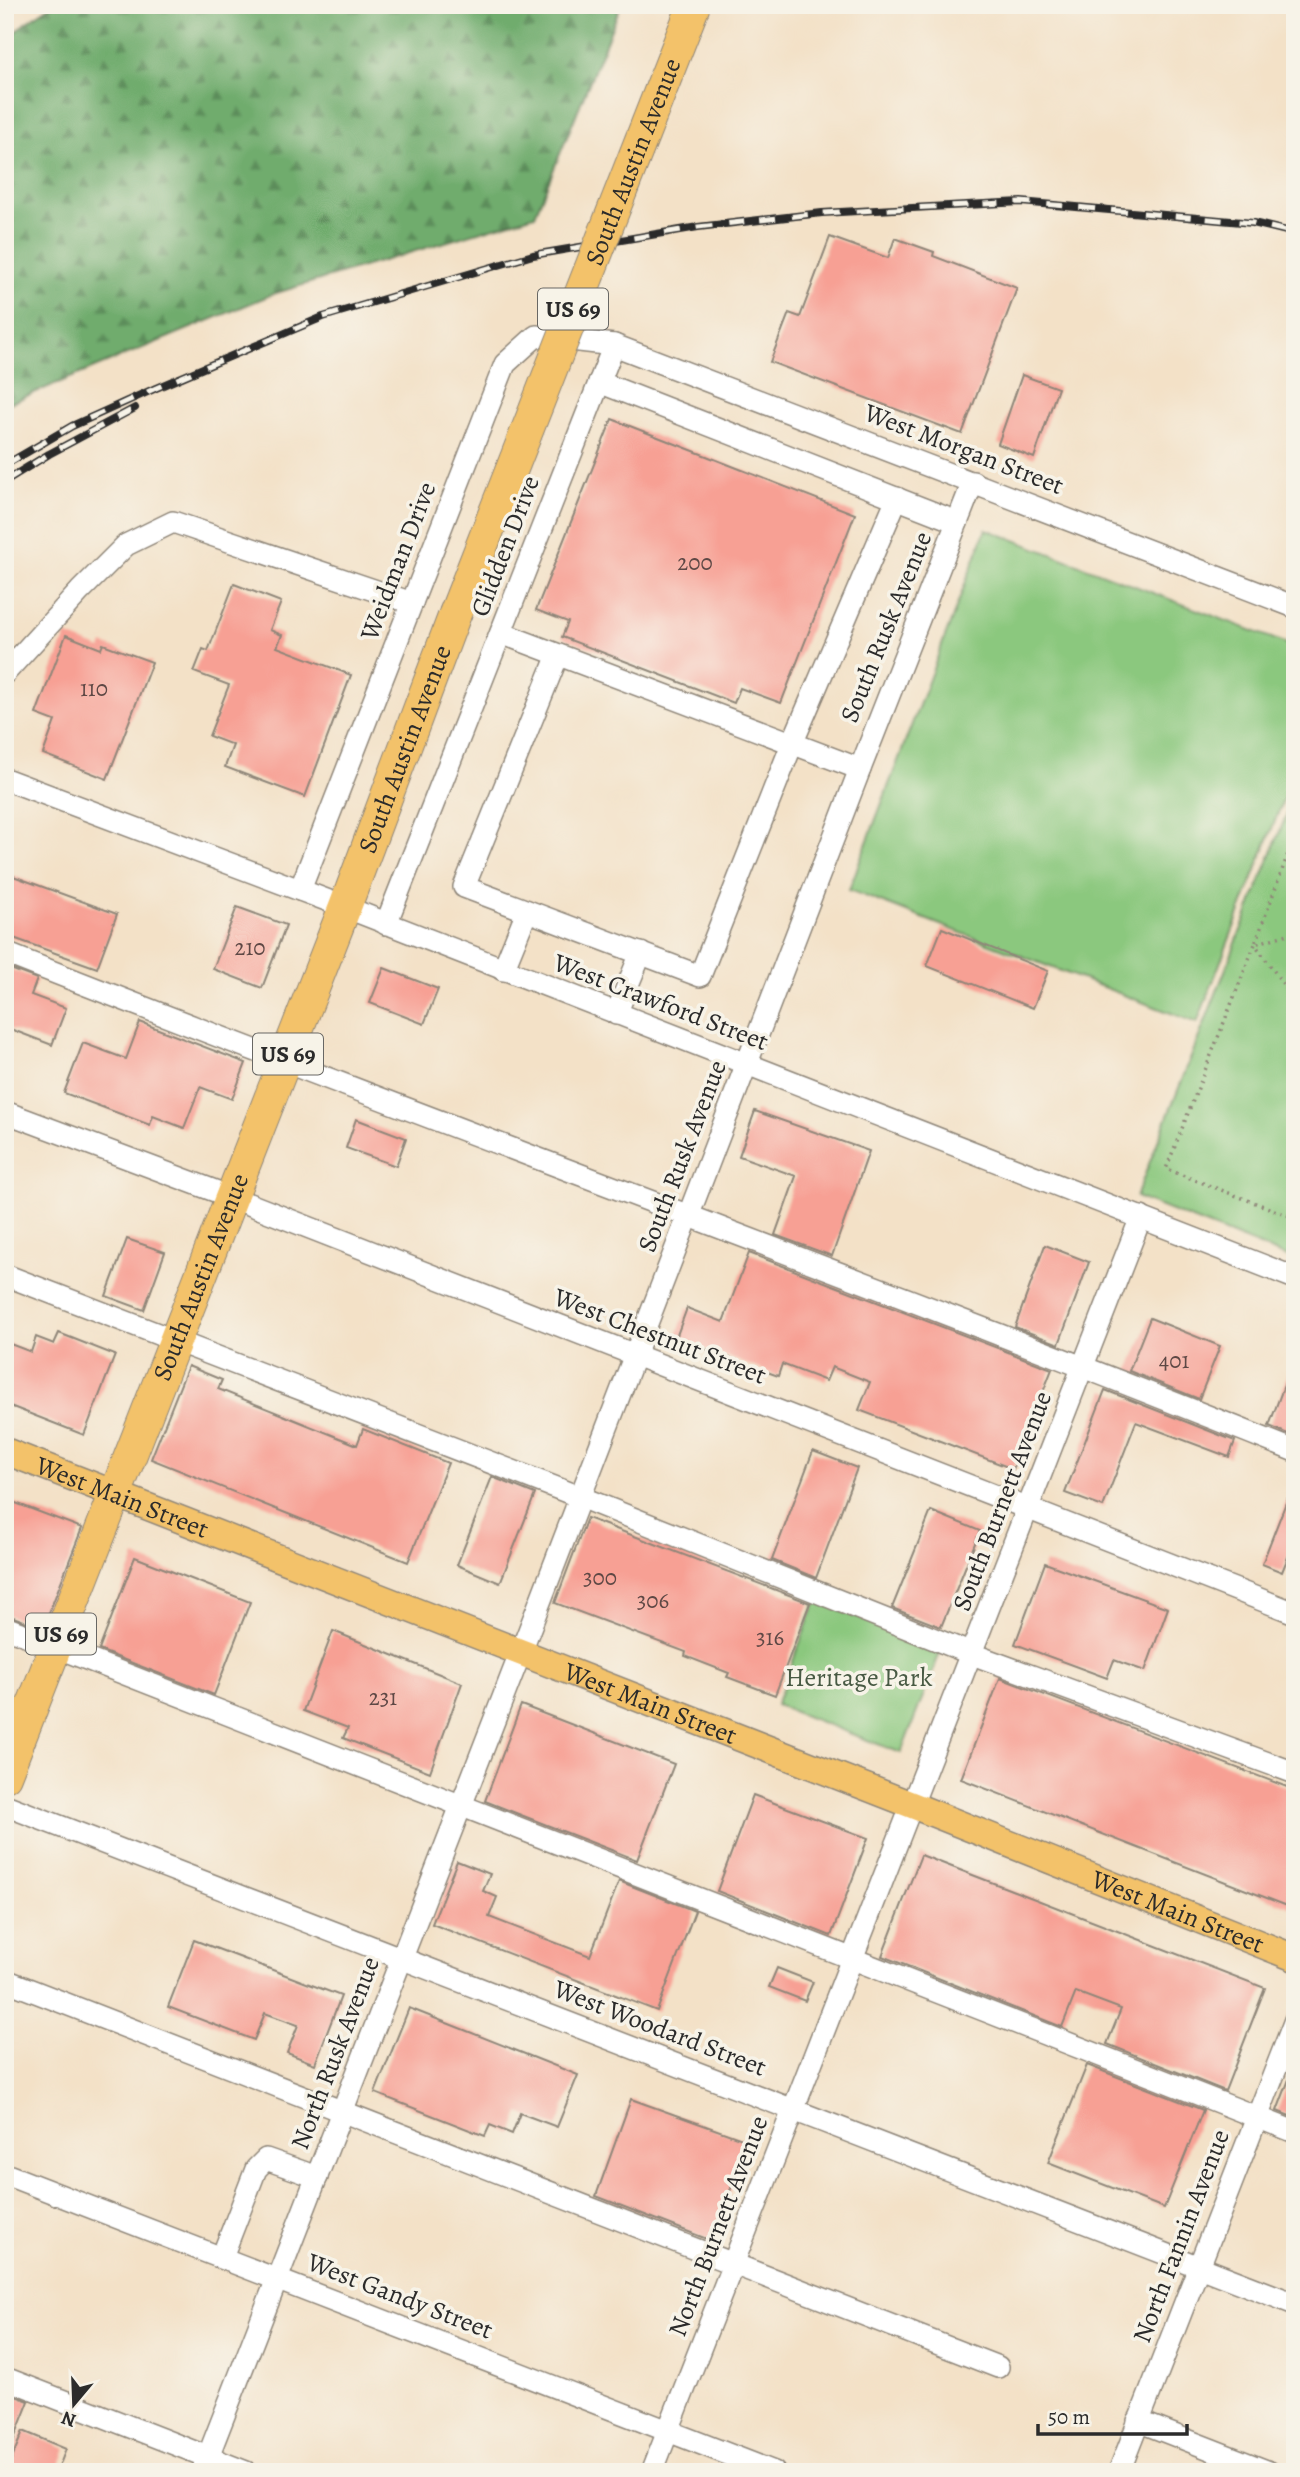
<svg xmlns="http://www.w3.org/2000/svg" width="1300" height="2477" viewBox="0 0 1300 2477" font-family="Alegreya,serif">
  <defs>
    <pattern id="forest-firs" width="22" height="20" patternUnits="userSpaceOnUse" patternTransform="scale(1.75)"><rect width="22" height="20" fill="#70ac6d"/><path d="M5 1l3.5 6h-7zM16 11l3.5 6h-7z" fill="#5c8c5a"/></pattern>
  </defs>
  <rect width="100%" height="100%" fill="#f7f3e8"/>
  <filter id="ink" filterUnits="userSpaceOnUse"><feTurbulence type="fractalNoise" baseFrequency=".0143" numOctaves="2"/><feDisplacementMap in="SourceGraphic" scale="14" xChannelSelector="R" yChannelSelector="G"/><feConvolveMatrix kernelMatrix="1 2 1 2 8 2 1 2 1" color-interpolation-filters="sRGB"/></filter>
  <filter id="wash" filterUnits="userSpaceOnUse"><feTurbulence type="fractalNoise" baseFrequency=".00686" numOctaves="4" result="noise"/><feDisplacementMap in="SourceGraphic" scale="28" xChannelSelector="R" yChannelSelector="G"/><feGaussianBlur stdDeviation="1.57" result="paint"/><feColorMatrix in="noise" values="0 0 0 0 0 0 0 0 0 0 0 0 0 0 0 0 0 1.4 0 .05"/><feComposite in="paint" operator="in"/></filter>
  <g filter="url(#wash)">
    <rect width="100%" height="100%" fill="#f3e1c7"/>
    <!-- forest -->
    <polygon fill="url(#forest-firs)" stroke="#4e6c4c" stroke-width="2" points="52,5 621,5 535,215 273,294 5,405 5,42 24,24"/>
    <!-- park -->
    <g fill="#8bc87e" stroke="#5b7a54" stroke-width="2">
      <polygon points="986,529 1295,647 1295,769 1197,1023 849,890"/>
      <polygon points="1295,793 1295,1260 1136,1197"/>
      <polygon points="816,1601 941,1650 901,1753 776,1705"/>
    </g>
    <g id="blocks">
      <!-- building -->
      <g fill="#f7a094">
        <polygon points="830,237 888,258 895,238 934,252 933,256 1017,288 962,434 770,362 789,313 800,317"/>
        <polygon points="1022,375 1058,388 1034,458 998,444"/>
        <polygon points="612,419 855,514 781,703 740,688 734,703 562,637 568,622 536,610"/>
        <polygon points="234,584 281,602 270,630 282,635 277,647 351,675 305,797 225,767 233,745 209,736 229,685 194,672 203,649 208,651"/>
        <polygon points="66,635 101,649 103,644 152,662 107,779 43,754 55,721 36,714"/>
        <polygon points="5,873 117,914 97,968 5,935"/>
        <polygon points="237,907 286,925 262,988 213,969"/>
        <polygon points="942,928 1048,971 1033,1008 927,966"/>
        <polygon points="5,967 37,979 31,995 66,1008 52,1045 5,1027"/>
        <polygon points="384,968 438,989 424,1024 370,1003"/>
        <polygon points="140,1022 246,1063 232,1099 200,1087 184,1128 153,1116 150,1125 64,1093 83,1043 126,1059"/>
        <polygon points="755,1111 869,1151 832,1256 775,1235 796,1176 739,1156"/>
        <polygon points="356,1119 406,1138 396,1166 346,1148"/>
        <polygon points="127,1239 165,1252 144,1310 106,1296"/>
        <polygon points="1045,1245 1089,1262 1059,1344 1015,1327"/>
        <polygon points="749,1253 1052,1369 1013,1469 859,1410 870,1382 832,1367 826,1381 782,1364 778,1376 676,1338 687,1308 723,1322"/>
        <polygon points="1150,1318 1220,1346 1199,1399 1129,1371"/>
        <polygon points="59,1333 115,1355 84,1435 5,1404 5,1342 31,1352 36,1337 54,1344"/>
        <polygon points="1293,1361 1295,1361 1295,1437 1269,1426"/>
        <polygon points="188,1366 222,1380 218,1389 357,1445 363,1429 448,1463 408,1562 151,1459"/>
        <polygon points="1105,1390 1235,1441 1229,1457 1136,1422 1103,1507 1065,1493"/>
        <polygon points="813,1451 857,1468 816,1578 772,1560"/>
        <polygon points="492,1477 535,1494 500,1583 457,1565"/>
        <polygon points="1294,1482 1295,1540 1282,1572 1262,1564"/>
        <polygon points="5,1499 82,1528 43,1628 5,1614"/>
        <polygon points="931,1511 980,1531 941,1627 892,1608"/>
        <polygon points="587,1518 810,1603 775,1695 727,1677 729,1673 685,1656 686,1652 555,1603"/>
        <polygon points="135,1557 250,1602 214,1695 99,1650"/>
        <polygon points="1045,1563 1168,1608 1145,1671 1114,1660 1107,1678 1015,1644"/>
        <polygon points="333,1631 462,1683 430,1772 343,1738 348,1728 303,1711"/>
        <polygon points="1000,1678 1295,1790 1295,1909 961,1779"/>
        <polygon points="521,1705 674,1764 637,1860 485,1801"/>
        <polygon points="753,1795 868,1838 831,1936 717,1891"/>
        <polygon points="921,1855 1265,1988 1225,2091 1107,2044 1121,2009 1076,1992 1062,2027 882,1956"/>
        <polygon points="457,1861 490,1874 483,1891 497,1897 489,1917 590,1956 619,1881 695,1911 657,2011 432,1924"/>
        <polygon points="194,1940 341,1996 315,2064 287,2053 298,2025 265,2013 254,2040 168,2007"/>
        <polygon points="777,1968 813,1982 805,2001 769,1987"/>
        <polygon points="409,2008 578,2075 557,2127 520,2113 512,2134 490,2125 485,2136 375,2093"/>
        <polygon points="1087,2065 1203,2110 1164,2208 1048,2163"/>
        <polygon points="1293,2069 1295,2069 1295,2118 1277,2111"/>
        <polygon points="631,2099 748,2141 712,2241 596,2196"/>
        <polygon points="5,2392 29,2401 6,2459 5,2459"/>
        <polygon points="23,2431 66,2449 57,2472 6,2472"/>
      </g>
    </g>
  </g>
  <g filter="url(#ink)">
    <use href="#blocks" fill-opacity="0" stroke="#8f8679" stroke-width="2"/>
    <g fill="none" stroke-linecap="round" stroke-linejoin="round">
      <defs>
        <g id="minor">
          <polyline points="599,382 957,522"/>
          <polyline points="501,633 860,769"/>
          <polyline points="558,655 464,887 700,976 792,744 897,498"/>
          <polyline points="5,673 80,591 126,545 173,522 412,603"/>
          <polyline points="5,779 345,907 1295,1278"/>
          <polyline points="300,890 505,364 536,336 614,345 1295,607"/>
          <polyline points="386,924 614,345"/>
          <path d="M5,953C434,1123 867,1279 1295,1451"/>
          <polyline points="503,970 527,911"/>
          <polyline points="616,1014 641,953"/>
          <polyline points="5,1112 231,1197 1295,1613"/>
          <polyline points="5,1275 580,1497 972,1654 1295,1773"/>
          <polyline points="5,1627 1295,2132"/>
          <polyline points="5,1805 1295,2304"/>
          <polyline points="5,1980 998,2367"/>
          <polyline points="5,2174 774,2472"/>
          <polyline points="222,2257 256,2169 266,2159 317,2177"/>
          <polyline points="5,2378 246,2472"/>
          <polyline points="1138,2421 1269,2472"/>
          <polyline points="202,2472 520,1654 860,769 973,482"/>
          <polyline points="652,2472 1141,1217"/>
          <polyline points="1119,2472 1295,2020"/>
        </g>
        <g id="major">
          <path id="s1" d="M5,1451L912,1805L1295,1958"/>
        </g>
        <g id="highway">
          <path id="s2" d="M5,1776L345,907L455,614"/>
        </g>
      </defs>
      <!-- minor casing -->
      <use href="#minor" stroke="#8f8679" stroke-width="24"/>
      <!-- major casing -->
      <use href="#major" stroke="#8f8679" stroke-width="29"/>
      <!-- highway casing -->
      <use href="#highway" stroke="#8f8679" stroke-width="34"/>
      <!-- path -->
      <g stroke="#8f8679" stroke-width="3.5" stroke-dasharray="2 5" stroke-linecap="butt">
        <polyline points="1295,835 1255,944 1295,932"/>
        <polyline points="1295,1001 1255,944 1166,1169 1295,1218"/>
      </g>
      <!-- minor -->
      <use href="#minor" stroke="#fff" stroke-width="21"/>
      <!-- major -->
      <use href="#major" stroke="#f3c26a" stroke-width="26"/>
      <!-- highway -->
      <use href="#highway" stroke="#f3c26a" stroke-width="32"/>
      <defs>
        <g id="rail">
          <polyline points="5,9 10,5"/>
          <polyline points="5,465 72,426 156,388 323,317 533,255 698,227 822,213 1021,202 1253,223 1295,233"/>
          <polyline points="5,481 49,454 135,408"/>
        </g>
      </defs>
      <!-- rail casing -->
      <use href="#rail" stroke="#2b2b2b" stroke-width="8"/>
      <!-- rail -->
      <use href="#rail" stroke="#f7f3e8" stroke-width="5" stroke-dasharray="16" stroke-linecap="butt"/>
      <defs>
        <g id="highway-bridge">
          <path id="s3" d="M455,614L694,5"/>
        </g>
      </defs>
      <!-- highway-bridge casing -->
      <use href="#highway-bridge" stroke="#8f8679" stroke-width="34" stroke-linecap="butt"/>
      <!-- highway-bridge -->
      <use href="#highway-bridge" stroke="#f3c26a" stroke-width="32"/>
    </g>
  </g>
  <g text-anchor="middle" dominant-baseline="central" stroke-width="7" stroke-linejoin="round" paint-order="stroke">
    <!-- number labels -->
    <g font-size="23" fill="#5e4845">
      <text x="695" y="562">200</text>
      <text x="94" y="688">110</text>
      <text x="250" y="947">210</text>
      <text x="1174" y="1360">401</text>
      <text x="600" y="1577">300</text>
      <text x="653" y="1600">306</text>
      <text x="770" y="1637">316</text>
      <text x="383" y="1697">231</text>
    </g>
    <!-- shield labels -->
    <g fill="#f7f3e8" stroke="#686764" stroke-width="2">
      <rect x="538" y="288.5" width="70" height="41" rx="5"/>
      <rect x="253" y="1033.5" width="70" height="41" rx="5"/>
      <rect x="26" y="1613.5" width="70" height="41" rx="5"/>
    </g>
    <g font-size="24" font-weight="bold" fill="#2b2b2b">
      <text x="573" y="309">US 69</text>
      <text x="288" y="1054">US 69</text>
      <text x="61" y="1634">US 69</text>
    </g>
    <!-- street labels -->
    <g font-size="26" fill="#2b2b2b" stroke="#f7f3e8">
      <text stroke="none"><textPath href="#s3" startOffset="486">South Austin Avenue</textPath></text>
      <text transform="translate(964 449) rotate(21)">West Morgan Street</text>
      <text transform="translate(505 546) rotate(-69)">Glidden Drive</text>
      <text transform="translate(398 561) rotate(-69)">Weidman Drive</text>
      <text transform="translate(886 627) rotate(-68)">South Rusk Avenue</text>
      <text stroke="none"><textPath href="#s2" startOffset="1102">South Austin Avenue</textPath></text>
      <text transform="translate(661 1002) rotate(21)">West Crawford Street</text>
      <text transform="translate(682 1156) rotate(-69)">South Rusk Avenue</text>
      <text stroke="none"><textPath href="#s2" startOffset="536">South Austin Avenue</textPath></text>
      <text transform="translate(660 1336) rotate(21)">West Chestnut Street</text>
      <text stroke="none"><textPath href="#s1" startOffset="126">West Main Street</textPath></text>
      <text transform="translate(1002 1501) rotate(-69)">South Burnett Avenue</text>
      <text stroke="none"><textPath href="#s1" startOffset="693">West Main Street</textPath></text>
      <text stroke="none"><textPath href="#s1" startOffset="1260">West Main Street</textPath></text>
      <text transform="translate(660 2028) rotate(21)">West Woodard Street</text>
      <text transform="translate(335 2053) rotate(-69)">North Rusk Avenue</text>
      <text transform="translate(718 2226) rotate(-69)">North Burnett Avenue</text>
      <text transform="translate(1181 2236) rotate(-69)">North Fannin Avenue</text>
      <text transform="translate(400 2296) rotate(21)">West Gandy Street</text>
    </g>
    <!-- park labels -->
    <g font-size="26" fill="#485a44" stroke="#f7f3e8">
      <text x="859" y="1677">Heritage Park</text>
    </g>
  </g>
  <!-- margin -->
  <rect width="1300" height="2477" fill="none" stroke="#f7f3e8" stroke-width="28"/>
  <!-- north arrow -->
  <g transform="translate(74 2404) rotate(199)" stroke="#f7f3e8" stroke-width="5" paint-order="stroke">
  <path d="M0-5L12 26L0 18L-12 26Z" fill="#2b2b2b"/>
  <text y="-10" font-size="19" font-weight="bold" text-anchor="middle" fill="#2b2b2b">N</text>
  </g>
  <!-- scale -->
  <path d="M1038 2424v10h149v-10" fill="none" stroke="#2b2b2b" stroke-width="3.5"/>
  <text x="1048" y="2424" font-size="21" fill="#2b2b2b" stroke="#f7f3e8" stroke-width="5" paint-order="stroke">50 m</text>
</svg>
